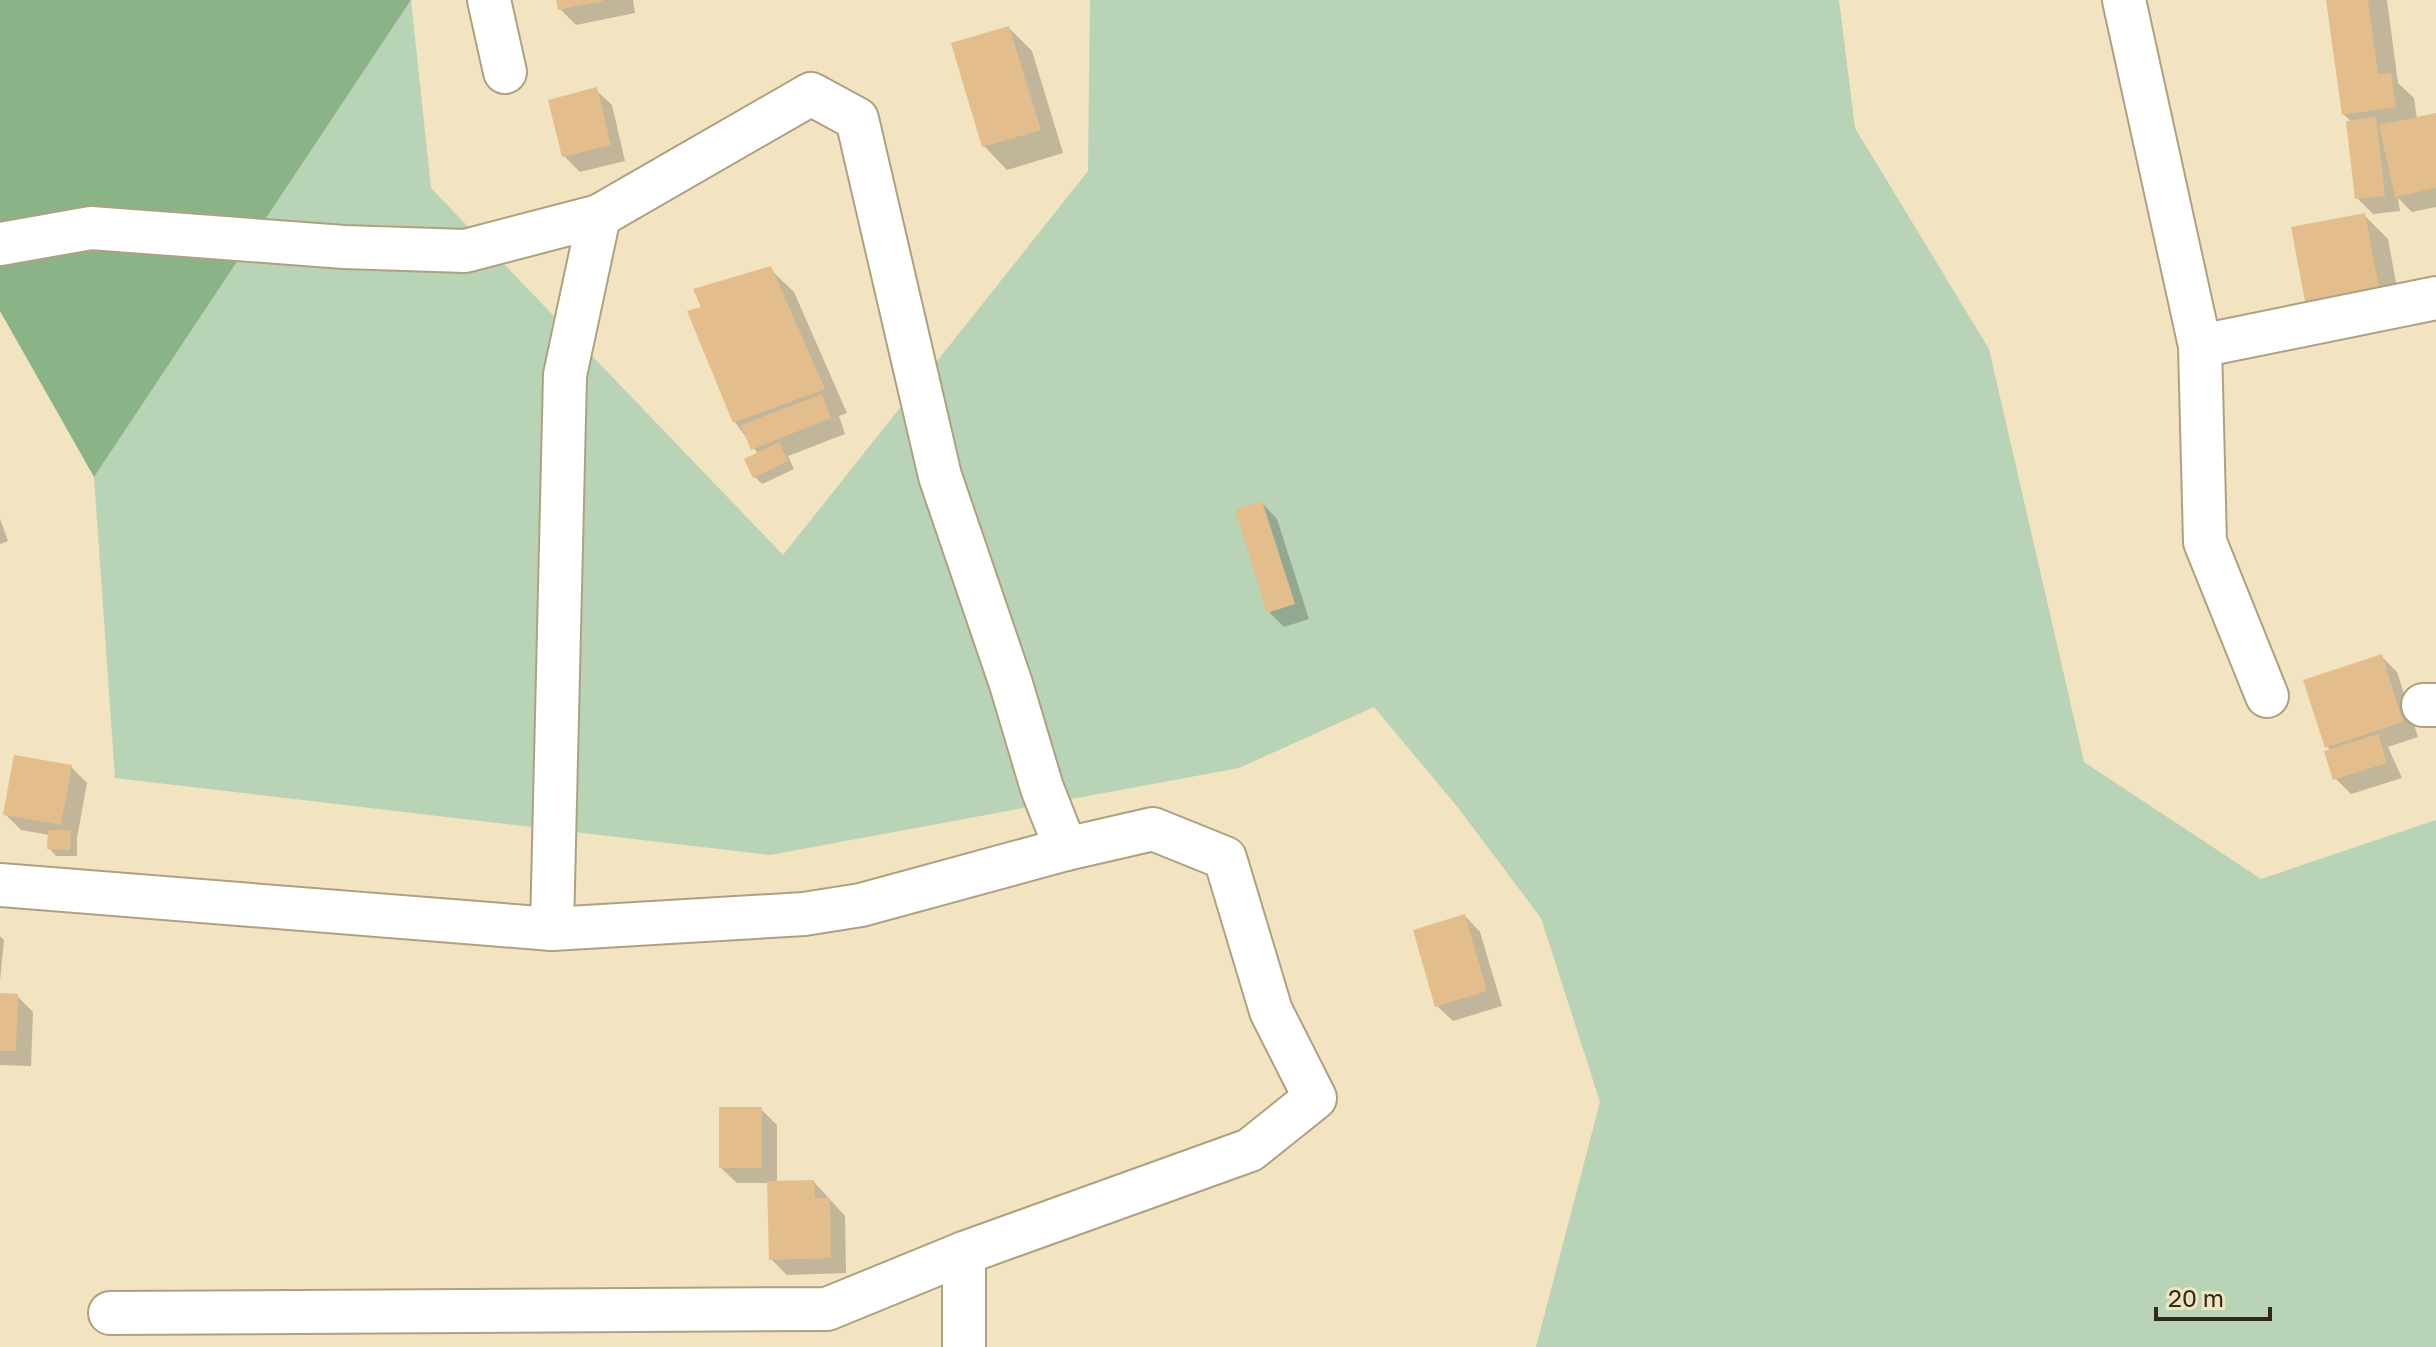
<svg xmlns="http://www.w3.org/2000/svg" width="2436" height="1347" viewBox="0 0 2436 1347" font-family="'Golos Text',sans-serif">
  <rect width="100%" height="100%" fill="#f2e3c1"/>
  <!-- green -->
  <polygon fill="#b8d3b6" points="411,0 431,188 783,555 1088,171 1090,0 1839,0 1855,128 1989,349 2084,762 2261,879 2436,820 2436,1347 1536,1347 1600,1102 1541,918 1456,805 1374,707 1239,768 770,855 115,778 94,477"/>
  <!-- forest -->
  <polygon fill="#8ab487" points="0,0 411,0 94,477 0,311"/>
  <!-- shadow -->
  <g fill="#0003">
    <polygon points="558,0 633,0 635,13 576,25 560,9"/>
    <polygon points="2328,0 2387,0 2398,83 2414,98 2417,119 2436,115 2436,207 2412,212 2398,198 2400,211 2373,214 2357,198 2352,122 2343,114"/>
    <polygon points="1009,28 1032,51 1063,153 1007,170 984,146"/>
    <polygon points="596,90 612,105 625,161 580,172 564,156"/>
    <polygon points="2364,215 2388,239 2403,321 2332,335"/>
    <polygon points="770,269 794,292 847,413 839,416 845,434 788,456 794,469 762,484 755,477 758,454 735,422 704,308"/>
    <polygon points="1262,503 1277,519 1309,619 1284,627 1269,612"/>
    <polygon points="0,519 8,541 0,544"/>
    <polygon points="2381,656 2397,672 2418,737 2388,747 2402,778 2351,794 2335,778 2331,751 2327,746"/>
    <polygon points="71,767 87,783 77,838 77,856 56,856 49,848 49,835 21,830 5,814"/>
    <polygon points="1465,916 1480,932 1502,1006 1453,1021 1437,1006"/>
    <polygon points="0,936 4,940 0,981"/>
    <polygon points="0,995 17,996 33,1012 31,1066 0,1065"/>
    <polygon points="761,1109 777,1125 777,1182 814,1182 845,1216 846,1273 787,1275 771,1259 769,1183 737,1183 721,1168"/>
  </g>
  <!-- building -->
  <g fill="#e3be8c">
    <polygon points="556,0 603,0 603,1 558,10"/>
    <polygon points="2326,0 2368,0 2378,74 2391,73 2396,107 2342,115"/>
    <polygon points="1009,26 1041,130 982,147 951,43"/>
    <polygon points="597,87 611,145 562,157 548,100"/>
    <polygon points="2436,113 2436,188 2395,197 2379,125"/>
    <polygon points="2376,117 2385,196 2355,199 2346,121"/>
    <polygon points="2365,213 2381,298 2307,312 2291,227"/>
    <polygon points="771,266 825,389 733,423 687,311 701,307 693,289"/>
    <polygon points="822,394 831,418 751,450 741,425"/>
    <polygon points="779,442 788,461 753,478 744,459"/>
    <polygon points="1262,501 1295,604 1267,613 1235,510"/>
    <polygon points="2382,654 2403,722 2325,748 2303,680"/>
    <polygon points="2378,734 2387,763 2333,780 2324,751"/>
    <polygon points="14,755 72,765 61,825 3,815"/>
    <polygon points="48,830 71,830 70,850 47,849"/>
    <polygon points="1465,914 1487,991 1435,1007 1413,930"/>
    <polygon points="0,993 18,994 16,1051 0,1051"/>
    <rect x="719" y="1107" width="43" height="61"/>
    <polygon points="814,1180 815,1198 830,1198 831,1258 769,1260 767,1181"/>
  </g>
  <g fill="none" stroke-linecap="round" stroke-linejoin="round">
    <defs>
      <g id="minor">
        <polyline points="489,0 505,72"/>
        <polyline points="2124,0 2200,346 2205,542 2267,696"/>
        <polyline points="0,244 91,228 344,247 465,251 599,216 811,94 857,119 940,476 1011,684 1042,788 1066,849 861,905 804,914 552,929 0,885"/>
        <polyline points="2200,346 2436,298"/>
        <polyline points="2423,705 2436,705"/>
        <polyline points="552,929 565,375 599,216"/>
        <polyline points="110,1313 827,1309 964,1253 1250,1150 1315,1098 1271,1011 1225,858 1153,829 1066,849"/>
        <polyline points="964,1347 964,1253"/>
      </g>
    </defs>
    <!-- minor casing -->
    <use href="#minor" stroke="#afa180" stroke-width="46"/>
    <!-- minor -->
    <use href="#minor" stroke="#fff" stroke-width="42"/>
  </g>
  <!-- scale -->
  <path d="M2156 1307v12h114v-12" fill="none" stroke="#2f291c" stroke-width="4"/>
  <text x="2168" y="1307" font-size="24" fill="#2f291c" stroke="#f2e3c1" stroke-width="6" paint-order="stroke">20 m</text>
</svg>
